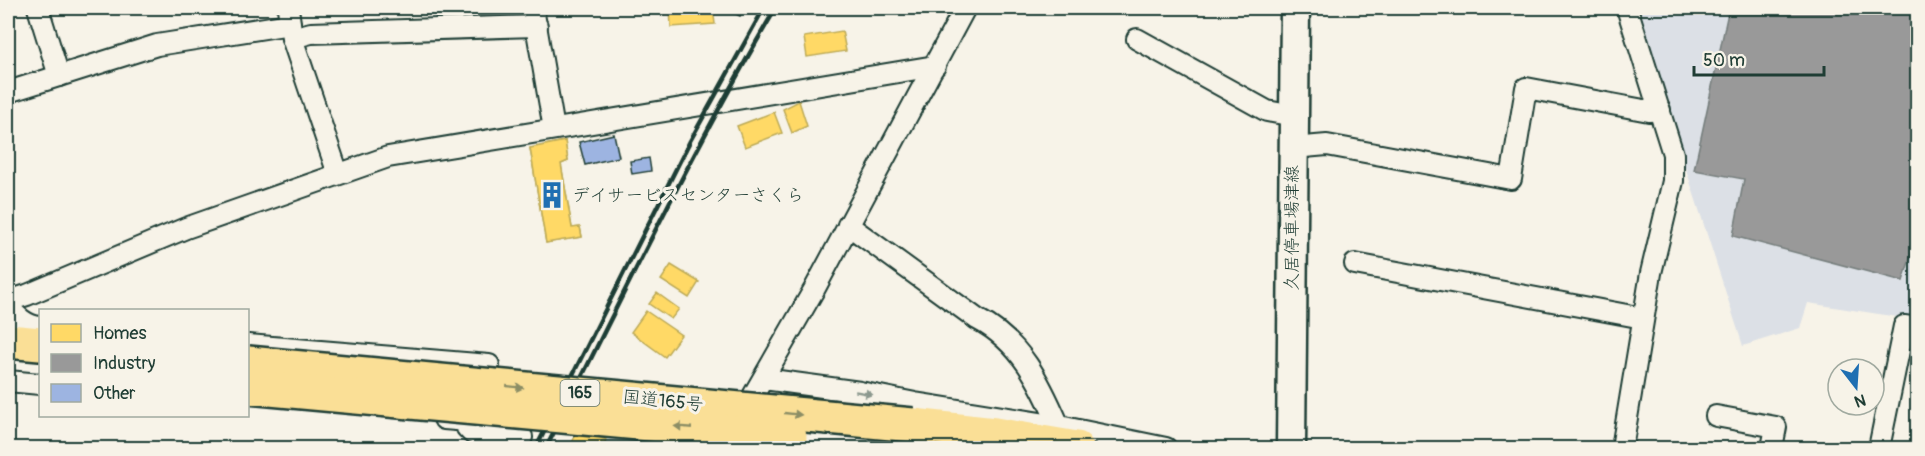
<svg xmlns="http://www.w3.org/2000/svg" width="1925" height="456" viewBox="0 0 1925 456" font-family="Pangolin,'Klee One',sans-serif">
  <rect width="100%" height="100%" fill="#f7f3e8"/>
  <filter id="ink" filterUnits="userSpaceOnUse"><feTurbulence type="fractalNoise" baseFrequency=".0167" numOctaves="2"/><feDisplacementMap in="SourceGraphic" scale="12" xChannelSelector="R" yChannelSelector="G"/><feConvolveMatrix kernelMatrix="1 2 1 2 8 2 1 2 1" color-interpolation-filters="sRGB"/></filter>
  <g filter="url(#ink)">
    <!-- built -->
    <polygon fill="#dce0e6" points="1634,8 1917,8 1917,320 1808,303 1800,328 1743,346"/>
    <!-- homes -->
    <g fill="#ffd966" stroke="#bcaa57" stroke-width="1.5">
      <polygon points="670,8 713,8 715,24 671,27"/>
      <polygon points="842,31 846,51 807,57 804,37"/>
      <polygon points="799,101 807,126 792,133 783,109"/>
      <polygon points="774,112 782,133 745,147 737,126"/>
      <polygon points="565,141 568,161 561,164 572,228 580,227 582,237 546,243 530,148"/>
      <polygon points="565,141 568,161 561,164 572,228 580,227 582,237 546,243 530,148"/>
      <polygon points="671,265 699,282 689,298 661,280"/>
      <polygon points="657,293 679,309 671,319 649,304"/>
      <polygon points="646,311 681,335 665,357 631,332"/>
      <polygon points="578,429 606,440 603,448 570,448"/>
    </g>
    <!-- industry -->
    <polygon fill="#999" stroke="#747d7b" stroke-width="1.5" points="1729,8 1918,8 1918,233 1903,281 1733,236 1744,179 1694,170"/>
    <!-- building -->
    <g fill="#9db4e1" stroke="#1f3d34" stroke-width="1.5">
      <polygon points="724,8 745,8 740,16"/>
      <polygon points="614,134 619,157 585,165 579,142"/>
      <polygon points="649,158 651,171 632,174 630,161"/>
    </g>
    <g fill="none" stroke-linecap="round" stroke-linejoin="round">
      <defs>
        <g id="minor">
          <polyline points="38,8 59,76"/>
          <polyline points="288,8 292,38 338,174"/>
          <polyline points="533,8 554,129"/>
          <polyline points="292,38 311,33 537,26"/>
          <polyline points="1137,39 1267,111 1294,116"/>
          <polyline points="8,92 157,45 290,24"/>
          <polyline points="1293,148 1327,145 1511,179 1526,88 1649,111 1660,110"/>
          <path d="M848,225L977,319C1021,342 1040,382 1059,426"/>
          <polyline points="1355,264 1643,318"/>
          <polyline points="8,301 27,295 186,228 388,157 935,66"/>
          <path d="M8,305C15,316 27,326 40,327"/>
          <polyline points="248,345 489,365 479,393"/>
          <polyline points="764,379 860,392 915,403 1059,426 1166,448"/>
          <polyline points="8,381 40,384"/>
          <polyline points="1716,416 1776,427 1772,448"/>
          <polyline points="444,419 468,421 467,428 472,433 522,437 517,448"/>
          <polyline points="723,448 815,288 965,8"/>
          <polyline points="1622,448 1651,273 1673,181 1673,154 1627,8"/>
          <polyline points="1879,448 1904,326 1918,328"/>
        </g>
        <polyline id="secondary" points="1291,448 1295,8"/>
        <g id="trunk">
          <polyline points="8,341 40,344"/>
          <polyline points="913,425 995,434 1077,448"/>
        </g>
      </defs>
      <!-- minor casing -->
      <use href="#minor" stroke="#1f3d34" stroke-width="24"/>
      <!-- secondary casing -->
      <use href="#secondary" stroke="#1f3d34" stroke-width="33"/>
      <!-- trunk casing -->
      <use href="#trunk" stroke="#1f3d34" stroke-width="38"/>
      <!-- minor -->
      <use href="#minor" stroke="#f7f3e8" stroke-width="20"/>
      <!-- secondary -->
      <use href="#secondary" stroke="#f7f3e8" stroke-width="28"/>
      <!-- trunk -->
      <use href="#trunk" stroke="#fadf96" stroke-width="33"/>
      <!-- rail -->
      <g stroke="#1f3d34" stroke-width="4.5">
        <polyline points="536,448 690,141 764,8"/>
        <path d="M546,448C621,300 692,150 776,8"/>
      </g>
      <defs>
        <g id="trunk-bridge">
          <polyline points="248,363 913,425"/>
          <polyline points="248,387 790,437"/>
        </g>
      </defs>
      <!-- trunk-bridge casing -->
      <use href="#trunk-bridge" stroke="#1f3d34" stroke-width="38" stroke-linecap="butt"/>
      <!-- trunk-bridge -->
      <use href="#trunk-bridge" stroke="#fadf96" stroke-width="33"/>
    </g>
    <!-- one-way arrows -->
    <defs><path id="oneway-solid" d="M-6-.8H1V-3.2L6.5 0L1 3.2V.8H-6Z" transform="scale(1.5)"/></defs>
    <g fill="#8c8e65">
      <use href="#oneway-solid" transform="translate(515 387) rotate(6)"/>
      <use href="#oneway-solid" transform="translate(793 414) rotate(6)"/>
      <use href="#oneway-solid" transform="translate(683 427) rotate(-175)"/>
    </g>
    <use fill="#8b988e" href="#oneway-solid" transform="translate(864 393) rotate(10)"/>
  </g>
  <!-- icons -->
  <defs>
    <symbol id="building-bare" viewBox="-9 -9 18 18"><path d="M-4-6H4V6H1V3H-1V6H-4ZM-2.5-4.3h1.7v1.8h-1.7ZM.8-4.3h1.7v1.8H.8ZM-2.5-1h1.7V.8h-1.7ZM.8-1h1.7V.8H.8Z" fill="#1f6fb2" stroke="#f7f3e8" stroke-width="2.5" paint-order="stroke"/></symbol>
  </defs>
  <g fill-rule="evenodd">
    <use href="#building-bare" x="533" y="176" width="38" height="38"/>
  </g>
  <g text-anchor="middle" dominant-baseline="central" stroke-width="6" stroke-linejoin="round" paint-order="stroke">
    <!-- shield labels -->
    <rect fill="#f7f3e8" stroke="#60746a" stroke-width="1.5" x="560.5" y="380" width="39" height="26" rx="4.5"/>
    <g font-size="16" font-weight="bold" fill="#1f3d34">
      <text x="580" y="393">165</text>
    </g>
    <!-- poi labels -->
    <g font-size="18" fill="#1f3d34" stroke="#f7f3e8" text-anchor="start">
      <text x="572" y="195">デイサービスセンターさくら</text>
    </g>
    <!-- street labels -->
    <g font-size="18" fill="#1f3d34" stroke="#f7f3e8">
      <text transform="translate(1292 228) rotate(-90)">久居停車場津線</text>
      <text transform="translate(663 401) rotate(6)">国道165号</text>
    </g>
  </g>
  <!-- margin -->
  <rect width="1925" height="456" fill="none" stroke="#f7f3e8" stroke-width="30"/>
  <rect x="15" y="15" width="1895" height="426" fill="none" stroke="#1f3d34" stroke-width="2" filter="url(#ink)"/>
  <!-- legend -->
  <rect x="39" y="309" width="210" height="108" fill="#f7f3e8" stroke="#a1aaa0" stroke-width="1.5"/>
  <rect x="51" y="324" width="30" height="18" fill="#ffd966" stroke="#a1aaa0" stroke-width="1.5"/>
  <text x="93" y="339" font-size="18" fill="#1f3d34">Homes</text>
  <rect x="51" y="354" width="30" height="18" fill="#999999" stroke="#a1aaa0" stroke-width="1.5"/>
  <text x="93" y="369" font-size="18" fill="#1f3d34">Industry</text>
  <rect x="51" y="384" width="30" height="18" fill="#9db4e1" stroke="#a1aaa0" stroke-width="1.5"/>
  <text x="93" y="399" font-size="18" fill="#1f3d34">Other</text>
  <!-- north arrow -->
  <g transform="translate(1856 387) rotate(163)"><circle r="28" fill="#f7f3e8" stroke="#a1aaa0" stroke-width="1.5"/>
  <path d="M0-4.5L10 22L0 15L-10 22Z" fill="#1f6fb2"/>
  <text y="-9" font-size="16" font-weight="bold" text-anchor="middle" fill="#1f3d34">N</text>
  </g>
  <!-- scale -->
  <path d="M1694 66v9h130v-9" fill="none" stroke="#1f3d34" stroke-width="3"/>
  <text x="1703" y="66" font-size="18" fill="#1f3d34" stroke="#f7f3e8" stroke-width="4.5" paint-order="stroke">50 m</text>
</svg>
